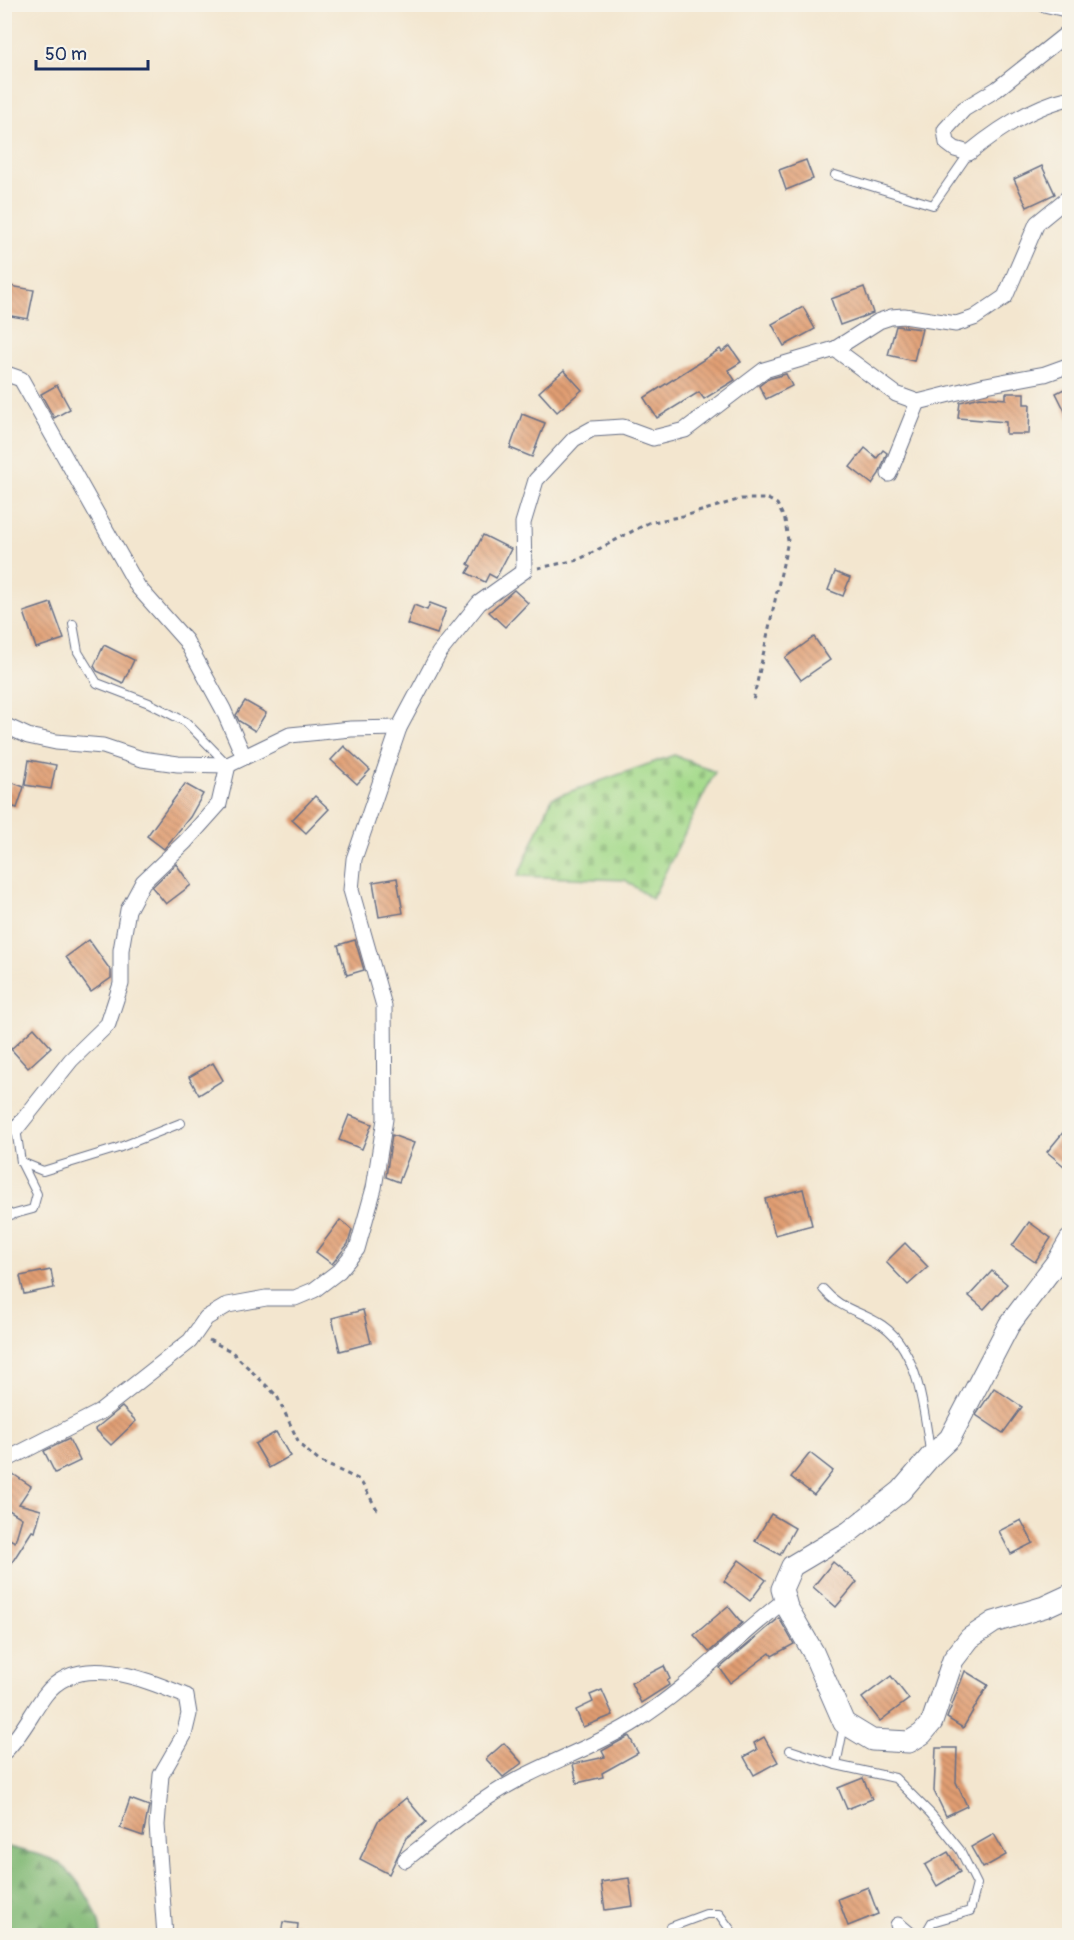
<svg xmlns="http://www.w3.org/2000/svg" width="1074" height="1940" viewBox="0 0 1074 1940" font-family="Pangolin,sans-serif">
  <defs>
    <pattern id="forest-firs" width="22" height="20" patternUnits="userSpaceOnUse" patternTransform="scale(1.5)"><rect width="22" height="20" fill="#83ba77"/><path d="M5 1l3.5 6h-7zM16 11l3.5 6h-7z" fill="#6a9865"/></pattern>
    <pattern id="cemetery-stones" width="16" height="16" patternUnits="userSpaceOnUse" patternTransform="scale(1.5)"><rect width="16" height="16" fill="#a4da8b"/><path d="M2 7V4a2 2 0 0 1 4 0v3zM10 15v-3a2 2 0 0 1 4 0v3z" fill="#8dbb7a"/></pattern>
    <pattern id="building-back-hatch" width="6" height="6" patternUnits="userSpaceOnUse" patternTransform="scale(1.5)"><rect width="6" height="6" fill="#e19e72"/><path d="M-1 5l2 2M0 0l6 6M5-1l2 2" fill="none" stroke="#b68161"/></pattern>
  </defs>
  <rect width="100%" height="100%" fill="#f7f3e8"/>
  <filter id="ink" filterUnits="userSpaceOnUse"><feTurbulence type="fractalNoise" baseFrequency=".0167" numOctaves="2"/><feDisplacementMap in="SourceGraphic" scale="12" xChannelSelector="R" yChannelSelector="G"/><feConvolveMatrix kernelMatrix="1 2 1 2 8 2 1 2 1" color-interpolation-filters="sRGB"/></filter>
  <filter id="wash" filterUnits="userSpaceOnUse"><feTurbulence type="fractalNoise" baseFrequency=".008" numOctaves="4" result="noise"/><feDisplacementMap in="SourceGraphic" scale="24" xChannelSelector="R" yChannelSelector="G"/><feGaussianBlur stdDeviation="1.35" result="paint"/><feColorMatrix in="noise" values="0 0 0 0 0 0 0 0 0 0 0 0 0 0 0 0 0 1.4 0 .05"/><feComposite in="paint" operator="in"/></filter>
  <g filter="url(#wash)">
    <rect width="100%" height="100%" fill="#f3e6cf"/>
    <!-- forest -->
    <path fill="url(#forest-firs)" stroke="#4f746a" stroke-width="1.5" d="M5,1846C20,1851 41,1853 55,1861C76,1872 100,1912 101,1935H5Z"/>
    <!-- cemetery -->
    <polygon fill="url(#cemetery-stones)" stroke="#608474" stroke-width="1.5" points="674,755 715,772 652,899 625,880 518,876 552,798"/>
    <g id="blocks">
      <!-- building -->
      <g fill="url(#building-back-hatch)">
        <polygon points="806,160 813,179 786,190 779,170"/>
        <polygon points="1042,166 1055,194 1027,207 1014,179"/>
        <polygon points="4,285 34,290 28,319 6,315"/>
        <polygon points="864,287 873,313 840,325 831,299"/>
        <polygon points="803,307 815,329 784,346 772,324"/>
        <polygon points="896,326 922,329 914,361 888,355"/>
        <polygon points="730,346 741,362 728,370 735,380 704,399 699,392 657,418 644,398 720,349 722,352"/>
        <polygon points="564,370 582,390 557,412 539,392"/>
        <polygon points="786,374 792,386 766,399 759,386 768,379"/>
        <polygon points="57,385 70,409 54,418 41,394"/>
        <polygon points="1070,386 1070,421 1056,393"/>
        <polygon points="1006,393 1024,393 1024,404 1030,404 1029,434 1006,434 1006,422 958,418 960,402 980,397 1006,399"/>
        <polygon points="522,414 545,423 532,457 510,448"/>
        <polygon points="865,448 877,458 883,450 887,453 879,474 872,484 850,467"/>
        <polygon points="483,535 511,549 496,578 489,574 485,582 467,573 471,566 468,564"/>
        <polygon points="835,572 850,578 843,596 828,590"/>
        <polygon points="514,590 528,603 505,627 489,612"/>
        <polygon points="51,603 64,639 36,648 24,612"/>
        <polygon points="430,603 446,609 437,634 407,624 414,605 427,610"/>
        <polygon points="814,637 830,660 801,680 785,658"/>
        <polygon points="104,645 134,660 123,683 97,671 94,666"/>
        <polygon points="245,701 266,713 255,731 239,721 236,715"/>
        <polygon points="344,746 370,770 357,784 331,760"/>
        <polygon points="29,760 56,765 51,789 25,785"/>
        <polygon points="11,782 24,787 17,808 4,804"/>
        <polygon points="185,784 203,794 190,817 164,849 147,836"/>
        <polygon points="315,796 329,809 306,833 292,820"/>
        <polygon points="176,864 191,885 166,904 152,887"/>
        <polygon points="397,878 403,913 379,917 373,882"/>
        <polygon points="89,940 111,971 111,978 91,992 66,957"/>
        <polygon points="355,940 364,970 347,975 338,945"/>
        <polygon points="34,1028 51,1047 28,1068 11,1049"/>
        <polygon points="213,1063 223,1080 199,1095 189,1077"/>
        <polygon points="349,1115 372,1124 362,1149 339,1140"/>
        <polygon points="1070,1124 1070,1171 1047,1152"/>
        <polygon points="392,1135 414,1143 399,1182 386,1177"/>
        <polygon points="803,1189 812,1225 775,1235 765,1199"/>
        <polygon points="340,1220 352,1230 348,1244 332,1264 316,1252"/>
        <polygon points="1029,1222 1051,1238 1035,1262 1012,1246"/>
        <polygon points="905,1243 928,1267 908,1285 886,1262"/>
        <polygon points="51,1270 54,1288 24,1294 20,1276"/>
        <polygon points="992,1271 1007,1284 984,1309 969,1296"/>
        <polygon points="363,1310 371,1343 340,1351 332,1318"/>
        <polygon points="994,1388 1022,1407 1003,1433 976,1415"/>
        <polygon points="122,1407 136,1421 111,1445 95,1429"/>
        <polygon points="276,1432 290,1456 269,1468 255,1444"/>
        <polygon points="69,1439 80,1461 55,1473 44,1451"/>
        <polygon points="810,1453 833,1471 814,1495 791,1477"/>
        <polygon points="10,1472 31,1486 19,1504 41,1510 35,1532 32,1531 4,1575 4,1536 15,1542 22,1518 4,1507 4,1480"/>
        <polygon points="771,1514 795,1528 780,1555 755,1541"/>
        <polygon points="1021,1520 1033,1543 1011,1554 999,1531"/>
        <polygon points="739,1560 766,1580 750,1601 724,1581"/>
        <polygon points="833,1562 857,1582 836,1607 813,1587"/>
        <polygon points="728,1606 742,1623 709,1652 694,1635"/>
        <polygon points="779,1618 794,1644 772,1656 770,1653 730,1683 720,1668"/>
        <polygon points="664,1666 670,1679 667,1681 669,1685 641,1703 631,1683"/>
        <polygon points="965,1671 988,1685 963,1728 947,1718"/>
        <polygon points="891,1676 909,1699 880,1721 862,1698"/>
        <polygon points="602,1690 613,1715 583,1727 576,1710 593,1702 590,1695"/>
        <polygon points="629,1736 638,1753 602,1773 603,1777 577,1783 573,1764 605,1757 602,1751"/>
        <polygon points="764,1737 778,1762 754,1775 744,1757 757,1750 754,1743"/>
        <polygon points="504,1743 522,1763 503,1777 486,1759"/>
        <polygon points="936,1748 957,1748 956,1782 967,1806 946,1816 934,1791"/>
        <polygon points="863,1778 872,1799 847,1809 838,1788"/>
        <polygon points="406,1798 426,1822 406,1838 389,1874 360,1859 378,1821"/>
        <polygon points="130,1799 149,1806 143,1836 120,1828"/>
        <polygon points="994,1834 1006,1855 983,1868 971,1847"/>
        <polygon points="948,1852 960,1872 937,1886 925,1865"/>
        <polygon points="629,1878 633,1906 605,1910 601,1882"/>
        <polygon points="868,1887 878,1914 848,1926 838,1899"/>
        <polygon points="283,1922 298,1924 297,1935 281,1935"/>
      </g>
    </g>
  </g>
  <g filter="url(#ink)">
    <use href="#blocks" fill-opacity="0" stroke="#676f86" stroke-width="1.5"/>
    <g fill="none" stroke-linecap="round" stroke-linejoin="round">
      <defs>
        <g id="lane">
          <polyline points="835,175 933,205 969,153"/>
          <polyline points="73,624 78,652 97,683 149,703 186,722 227,764"/>
          <polyline points="21,1162 43,1171 118,1148 181,1123"/>
          <polyline points="4,1209 11,1215 33,1209 37,1194 21,1162 16,1129"/>
          <path d="M823,1289C839,1308 856,1310 877,1322C918,1344 924,1410 930,1451"/>
          <polyline points="790,1750 836,1765 895,1778 931,1814 960,1850 977,1884 970,1911 932,1922 924,1936"/>
          <polyline points="836,1765 844,1725"/>
          <polyline points="671,1927 706,1914 719,1914 735,1936"/>
        </g>
        <g id="street">
          <polyline points="1044,4 1070,10"/>
          <path d="M1070,31L997,89L964,109L945,130L947,143L955,149L969,153C997,130 1033,106 1070,98"/>
          <polyline points="835,349 896,394 918,402 986,385 1045,374 1070,365"/>
          <polyline points="4,373 21,379 138,587 186,641 223,709 244,757"/>
          <polyline points="889,474 918,402"/>
          <polyline points="4,725 28,736 56,742 103,746 142,759 178,764 228,765 290,735 351,729 399,728"/>
          <polyline points="16,1129 71,1060 108,1024 121,984 121,950 128,910 143,882 185,842 219,804 228,765"/>
          <polyline points="4,1461 100,1412 190,1341 206,1318 228,1305 266,1298 295,1298 314,1290 339,1271 357,1249 374,1188 385,1119 384,1006 351,890 354,859 399,728 439,653 479,603 524,571 523,523 536,480 574,439 592,429 623,427 653,438 685,430 764,370 835,349 879,321 891,317 904,316 956,324 974,318 1005,297 1037,223 1070,196"/>
          <path d="M4,1752C21,1736 31,1714 45,1695C78,1651 144,1679 186,1696L189,1714L184,1735L161,1775L157,1825L165,1936"/>
          <path d="M405,1860C441,1831 476,1802 517,1780C556,1759 599,1745 636,1721C690,1687 734,1639 785,1600"/>
          <polyline points="898,1925 911,1936"/>
        </g>
        <polyline id="secondary" points="1070,1240 1059,1259 1009,1325 950,1438 931,1456 901,1491 849,1532 792,1566 782,1589 787,1607 813,1652 844,1723 872,1740 909,1742 922,1734 932,1722 953,1660 970,1638 994,1622 1044,1607 1070,1595"/>
      </defs>
      <!-- lane casing -->
      <use href="#lane" stroke="#676f86" stroke-width="10"/>
      <!-- street casing -->
      <use href="#street" stroke="#676f86" stroke-width="17"/>
      <!-- secondary casing -->
      <use href="#secondary" stroke="#676f86" stroke-width="23"/>
      <!-- path -->
      <g stroke="#676f86" stroke-width="3" stroke-dasharray="4.5 4.5" stroke-linecap="butt">
        <polyline points="538,568 578,560 648,523 688,515 741,499 768,499 777,504 785,520 788,541 753,701"/>
        <polyline points="209,1340 231,1351 277,1396 300,1445 319,1461 360,1480 378,1511"/>
      </g>
      <!-- lane -->
      <use href="#lane" stroke="#fff" stroke-width="8"/>
      <!-- street -->
      <use href="#street" stroke="#fff" stroke-width="15"/>
      <!-- secondary -->
      <use href="#secondary" stroke="#fff" stroke-width="21"/>
    </g>
  </g>
  <!-- margin -->
  <rect width="1074" height="1940" fill="none" stroke="#f7f3e8" stroke-width="24"/>
  <!-- scale -->
  <path d="M36 60v9h112v-9" fill="none" stroke="#1b2f5e" stroke-width="3"/>
  <text x="45" y="60" font-size="18" fill="#1b2f5e" stroke="#f7f3e8" stroke-width="4.5" paint-order="stroke">50 m</text>
</svg>
